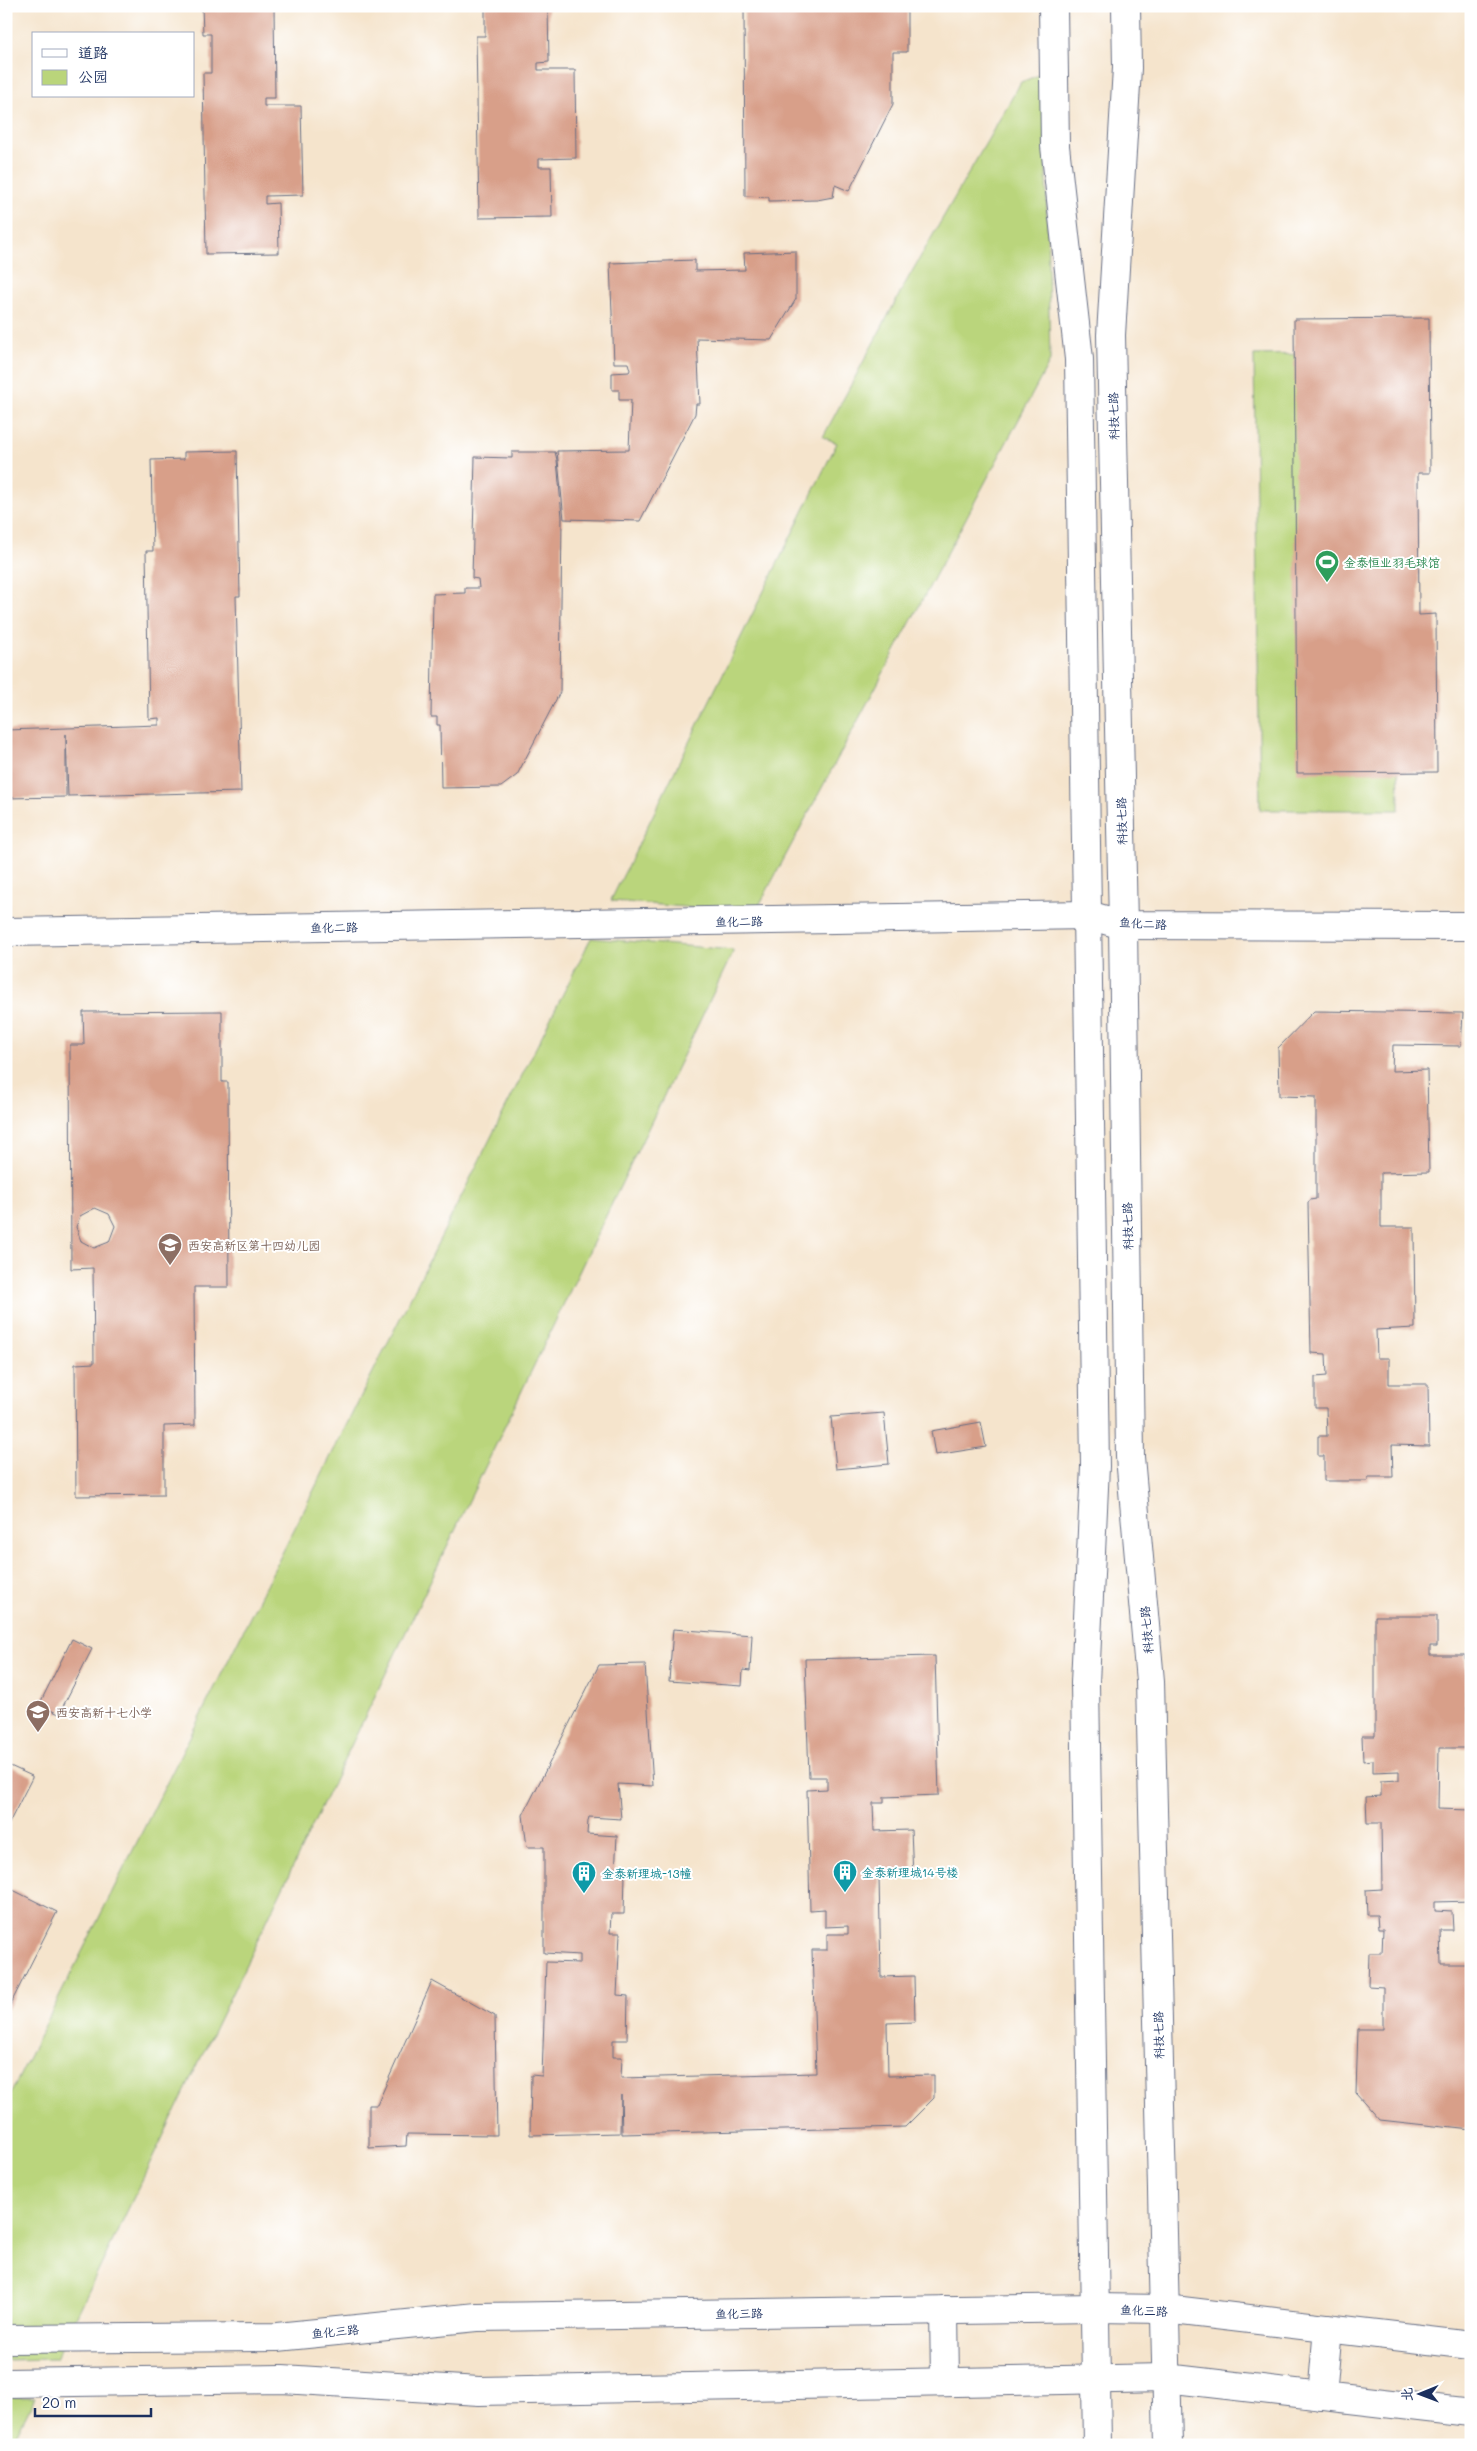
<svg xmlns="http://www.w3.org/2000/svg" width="1477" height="2451" viewBox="0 0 1477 2451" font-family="Mali,'LXGW WenKai TC',sans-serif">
  <rect width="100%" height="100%" fill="#fff"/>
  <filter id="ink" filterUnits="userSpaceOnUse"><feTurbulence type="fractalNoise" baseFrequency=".02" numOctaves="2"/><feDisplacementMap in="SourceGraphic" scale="10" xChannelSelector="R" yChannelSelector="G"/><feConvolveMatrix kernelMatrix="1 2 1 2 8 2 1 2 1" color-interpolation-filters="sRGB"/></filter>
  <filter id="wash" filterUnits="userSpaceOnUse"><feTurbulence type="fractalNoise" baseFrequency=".0096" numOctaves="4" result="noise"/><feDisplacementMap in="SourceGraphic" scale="20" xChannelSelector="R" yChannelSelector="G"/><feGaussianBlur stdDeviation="1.12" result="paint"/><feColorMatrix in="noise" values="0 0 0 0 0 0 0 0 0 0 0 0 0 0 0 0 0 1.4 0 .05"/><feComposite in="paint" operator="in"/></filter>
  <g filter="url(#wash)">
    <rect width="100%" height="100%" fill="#f5e4cc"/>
    <!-- green -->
    <g fill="#bad57b" stroke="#6a826c">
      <polygon points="1044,73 1050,361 755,913 613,901 611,900 837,443 823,437 906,282 1021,82"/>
      <polygon points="1393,353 1399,810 1260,810 1254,355"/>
      <polygon points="591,938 733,950 733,952 56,2359 6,2360 6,2103"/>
      <polygon points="6,2397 35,2397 11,2445 6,2445"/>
    </g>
    <g id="blocks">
      <!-- building -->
      <g fill="#d89f89" fill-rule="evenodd">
        <polygon points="202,6 274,6 275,98 264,98 264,106 301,106 303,195 265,196 265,204 278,203 279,253 206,254 203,73 211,73 211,34 203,34"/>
        <polygon points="485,6 548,6 549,62 538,63 538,70 575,70 576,158 539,159 539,167 551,167 552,217 479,218 476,36 485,36"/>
        <polygon points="744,6 907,6 907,52 893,52 893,104 849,191 835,185 833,197 817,200 769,201 769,197 745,196"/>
        <polygon points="796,251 796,299 771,340 697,338 700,404 696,404 695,414 640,521 564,519 557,451 629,450 631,400 619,400 619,390 612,390 612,373 629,372 630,370 628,363 614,363 610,263 695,260 695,271 745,270 744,253"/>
        <polygon points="1429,318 1430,473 1418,473 1419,615 1436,614 1437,772 1297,773 1294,319"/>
        <polygon points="237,451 240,596 236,596 241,792 68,796 66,734 66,797 6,798 6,730 159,725 159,718 149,719 146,551 153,551 151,460 184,459 184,452"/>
        <polygon points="512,452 555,452 557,460 562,517 560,692 517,775 501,787 441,788 440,725 437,725 437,717 431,717 433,594 465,593 465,588 479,588 478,579 472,578 475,457 512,458"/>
        <path d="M222,1011V1082H228L229,1287H194L195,1425L164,1426V1495L76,1496L75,1364L94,1363L93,1268L71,1269L70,1045H84L83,1012ZM95,1208L109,1214L115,1226L109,1242L94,1248L81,1241L76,1227L80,1216Z"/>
        <polygon points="1314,1011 1463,1013 1461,1046 1393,1045 1392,1071 1427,1070 1429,1172 1381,1173 1381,1227 1414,1227 1415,1328 1376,1330 1377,1358 1389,1358 1389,1384 1428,1384 1429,1446 1392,1445 1393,1477 1368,1477 1368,1481 1324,1481 1324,1456 1318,1456 1318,1436 1327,1436 1326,1408 1315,1408 1315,1377 1327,1376 1326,1354 1311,1353 1308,1203 1310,1200 1316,1199 1316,1097 1279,1096 1278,1048"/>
        <polygon points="884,1413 889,1464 836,1469 831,1417"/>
        <polygon points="981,1422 986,1447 935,1455 931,1431"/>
        <polygon points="1375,1616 1437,1616 1437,1646 1430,1646 1430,1655 1465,1655 1470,1748 1439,1748 1438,1809 1471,1810 1471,1901 1435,1902 1435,1911 1452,1912 1453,1930 1440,1930 1441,1964 1471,1964 1471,2130 1380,2120 1356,2093 1358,2029 1383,2029 1383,1987 1368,1986 1369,1953 1382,1953 1383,1929 1378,1929 1377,1915 1367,1915 1366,1890 1382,1889 1381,1823 1367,1823 1366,1797 1381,1796 1381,1781 1399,1780 1399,1771 1373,1772 1373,1760 1363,1761 1362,1736 1375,1736"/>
        <polygon points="673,1629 752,1635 750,1671 743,1670 742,1686 669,1681"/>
        <polygon points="72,1639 92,1649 59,1714 39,1705"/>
        <polygon points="935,1656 939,1795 884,1797 884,1803 873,1803 874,1831 911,1830 913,1876 879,1877 881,1977 914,1976 915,2022 887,2023 888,2076 934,2075 934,2098 905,2127 622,2134 621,2095 620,2133 530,2135 531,2075 542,2076 546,1962 580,1963 580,1955 544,1953 544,1847 527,1847 523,1815 599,1665 645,1664 653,1786 618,1784 621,1819 589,1817 588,1821 587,1834 617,1836 615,1873 625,1874 624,1914 611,1914 610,1933 620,1933 617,1995 628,1996 627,2040 613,2040 613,2057 622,2057 621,2078 816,2073 812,1950 827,1950 827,1934 848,1934 848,1926 825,1927 825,1909 810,1910 807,1790 827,1789 827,1777 809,1777 805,1659"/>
        <polygon points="6,1764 32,1776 32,1778 6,1829"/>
        <polygon points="13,1890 57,1912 6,2013 6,1904"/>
        <polygon points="432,1981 495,2016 497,2135 407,2134 406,2146 369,2148 369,2105 377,2105"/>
      </g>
    </g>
  </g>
  <g filter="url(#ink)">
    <use href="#blocks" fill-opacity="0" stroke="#676e84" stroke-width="1"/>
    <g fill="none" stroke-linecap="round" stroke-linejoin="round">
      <defs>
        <g id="minor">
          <polyline points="1053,6 1055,146 1079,359 1095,1466 1085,1683 1097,2445"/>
          <polyline points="1126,6 1127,68 1111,335 1123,925 1130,1457 1150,1681 1168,2445"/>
          <polyline points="6,932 1088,915 1123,925 1471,926"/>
          <polyline points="944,2310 945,2381"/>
          <polyline points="6,2339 277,2337 477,2317 1095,2308 1165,2309 1471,2345"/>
          <polyline points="6,2383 282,2379 479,2391 1166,2378 1471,2413"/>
          <polyline points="1322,2396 1328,2328"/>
        </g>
      </defs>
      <!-- minor casing -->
      <use href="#minor" stroke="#676e84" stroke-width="30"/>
      <!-- minor -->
      <use href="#minor" stroke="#fff" stroke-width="28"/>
    </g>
  </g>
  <!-- icons -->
  <defs>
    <symbol id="stadium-pin" viewBox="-11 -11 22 30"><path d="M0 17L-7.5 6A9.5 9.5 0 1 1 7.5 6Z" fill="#2e9e5b" stroke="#fff"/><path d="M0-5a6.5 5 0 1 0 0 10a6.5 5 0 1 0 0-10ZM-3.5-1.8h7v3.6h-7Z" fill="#fff"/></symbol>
    <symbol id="school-pin" viewBox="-11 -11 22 30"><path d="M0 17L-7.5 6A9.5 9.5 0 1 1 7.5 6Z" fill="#8d6e63" stroke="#fff"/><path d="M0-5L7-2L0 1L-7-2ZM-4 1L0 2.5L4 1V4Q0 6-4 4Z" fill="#fff"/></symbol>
    <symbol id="building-pin" viewBox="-11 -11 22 30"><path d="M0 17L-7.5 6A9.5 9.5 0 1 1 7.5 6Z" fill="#0f9aa8" stroke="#fff"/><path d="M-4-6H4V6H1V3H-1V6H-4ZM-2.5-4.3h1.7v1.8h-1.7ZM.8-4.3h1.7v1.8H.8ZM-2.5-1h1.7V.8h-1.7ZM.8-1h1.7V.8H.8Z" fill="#fff"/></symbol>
  </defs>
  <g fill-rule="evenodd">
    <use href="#stadium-pin" x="1313" y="548" width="28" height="38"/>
    <use href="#school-pin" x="156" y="1231" width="28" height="38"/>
    <use href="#school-pin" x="24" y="1698" width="28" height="38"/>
    <use href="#building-pin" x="831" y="1858" width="28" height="38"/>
    <use href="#building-pin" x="570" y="1859" width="28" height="38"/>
  </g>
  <g text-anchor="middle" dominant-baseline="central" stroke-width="4" stroke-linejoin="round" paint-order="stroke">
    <!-- street labels -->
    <g font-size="12" fill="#1b2f5e" stroke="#fff">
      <text transform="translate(1113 416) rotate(-91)">科技七路</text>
      <text transform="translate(1121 821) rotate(-91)">科技七路</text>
      <text transform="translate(739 921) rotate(-1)">鱼化二路</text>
      <text transform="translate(1143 923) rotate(3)">鱼化二路</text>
      <text transform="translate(334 927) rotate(-1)">鱼化二路</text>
      <text transform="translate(1127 1226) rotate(-91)">科技七路</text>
      <text transform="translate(1146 1630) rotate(-95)">科技七路</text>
      <text transform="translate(1158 2035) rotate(-91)">科技七路</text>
      <text transform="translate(1144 2310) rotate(2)">鱼化三路</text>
      <text transform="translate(739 2313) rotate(-1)">鱼化三路</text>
      <text transform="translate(335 2331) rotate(-6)">鱼化三路</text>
    </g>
    <!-- leisure labels -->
    <g font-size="12" fill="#27864d" stroke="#fff" text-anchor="start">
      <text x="1344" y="562">金泰恒业羽毛球馆</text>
    </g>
    <!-- education labels -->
    <g font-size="12" fill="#785e54" stroke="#fff" text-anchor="start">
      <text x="188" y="1245">西安高新区第十四幼儿园</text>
      <text x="56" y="1712">西安高新十七小学</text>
    </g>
    <!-- culture labels -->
    <g font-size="12" fill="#0d838f" stroke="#fff" text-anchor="start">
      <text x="862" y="1872">金泰新理城14号楼</text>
      <text x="602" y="1873">金泰新理城-13幢</text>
    </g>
  </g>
  <!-- margin -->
  <rect width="1477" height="2451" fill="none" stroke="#fff" stroke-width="25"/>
  <!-- legend -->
  <rect x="32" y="32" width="162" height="65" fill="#ffffff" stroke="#a4acbf"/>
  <rect x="42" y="49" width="25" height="8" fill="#ffffff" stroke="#a4acbf"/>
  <text x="78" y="58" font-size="15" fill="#1b2f5e">道路</text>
  <rect x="42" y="70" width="25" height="15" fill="#bad57b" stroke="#a4acbf"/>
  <text x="78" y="82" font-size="15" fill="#1b2f5e">公园</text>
  <!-- north arrow -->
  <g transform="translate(1420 2394) rotate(269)" stroke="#ffffff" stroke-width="4" paint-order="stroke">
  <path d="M0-4L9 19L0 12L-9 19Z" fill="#1b2f5e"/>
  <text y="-8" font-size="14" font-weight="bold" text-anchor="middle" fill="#1b2f5e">北</text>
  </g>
  <!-- scale -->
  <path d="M35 2408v8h116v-8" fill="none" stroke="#1b2f5e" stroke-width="2.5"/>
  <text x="42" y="2408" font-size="15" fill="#1b2f5e" stroke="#ffffff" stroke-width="4" paint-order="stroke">20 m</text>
</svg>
